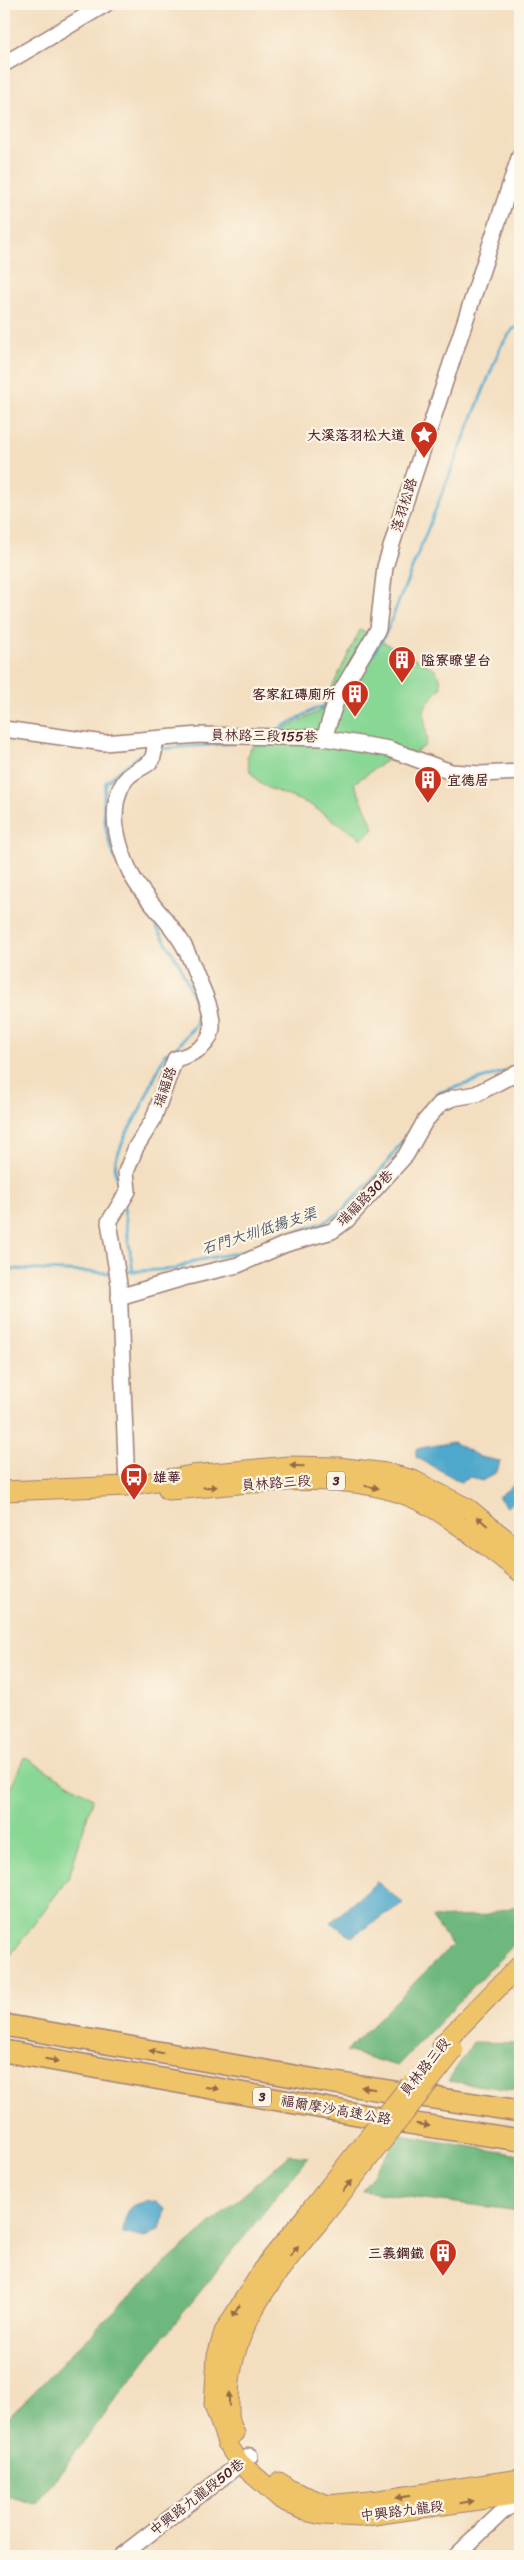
<svg xmlns="http://www.w3.org/2000/svg" width="524" height="2560" viewBox="0 0 524 2560" font-family="Sriracha,'LXGW WenKai TC',sans-serif">
  <rect width="100%" height="100%" fill="#fcf5e5"/>
  <filter id="ink" filterUnits="userSpaceOnUse"><feTurbulence type="fractalNoise" baseFrequency=".02" numOctaves="2"/><feDisplacementMap in="SourceGraphic" scale="10" xChannelSelector="R" yChannelSelector="G"/><feConvolveMatrix kernelMatrix="1 2 1 2 8 2 1 2 1" color-interpolation-filters="sRGB"/></filter>
  <filter id="wash" filterUnits="userSpaceOnUse"><feTurbulence type="fractalNoise" baseFrequency=".0096" numOctaves="4" result="noise"/><feDisplacementMap in="SourceGraphic" scale="20" xChannelSelector="R" yChannelSelector="G"/><feGaussianBlur stdDeviation="1.12" result="paint"/><feColorMatrix in="noise" values="0 0 0 0 0 0 0 0 0 0 0 0 0 0 0 0 0 1.4 0 .05"/><feComposite in="paint" operator="in"/></filter>
  <g filter="url(#wash)">
    <rect width="100%" height="100%" fill="#f3dec0"/>
    <!-- green -->
    <g fill="#89d795" stroke="#6a7b60">
      <polygon points="360,630 435,669 440,678 441,688 427,703 424,712 427,739 425,746 415,752 393,756 354,783 374,828 362,839 309,804 268,788 256,779 250,771 247,758 251,748 275,733 321,710"/>
      <polygon points="24,1757 93,1798 69,1877 4,1964 4,1803"/>
    </g>
    <!-- forest -->
    <g fill="#6eb87e" stroke="#5c6c54">
      <polygon points="520,1905 520,1938 397,2066 346,2051 452,1945 432,1918 481,1916"/>
      <polygon points="473,2042 520,2043 520,2091 448,2081"/>
      <polygon points="400,2135 520,2155 520,2211 362,2191"/>
      <polygon points="289,2155 308,2157 151,2353 36,2504 4,2495 4,2422 137,2288"/>
    </g>
    <!-- water -->
    <g fill="#4ea8cc" stroke="#4c647c">
      <polygon points="453,1442 480,1457 500,1461 497,1472 482,1481 470,1477 461,1482 416,1457 416,1449"/>
      <polygon points="520,1480 520,1497 507,1507 498,1497"/>
      <polygon points="377,1882 403,1903 351,1937 331,1922"/>
      <path d="M156,2201L166,2210L160,2229L144,2238L123,2233C125,2208 131,2202 156,2201Z"/>
    </g>
    <g fill="none" stroke-linecap="round" stroke-linejoin="round">
      <!-- stream -->
      <g stroke="#4ea8cc" stroke-width="3">
        <polyline points="341,703 344,702 387,631 501,346 513,329 520,326"/>
        <polyline points="275,731 317,708 330,706"/>
        <polyline points="158,749 234,743"/>
        <path d="M122,872C107,844 100,814 106,782L145,751L149,750"/>
        <polyline points="424,1111 438,1093 503,1072"/>
        <polyline points="120,1192 115,1170 116,1159 126,1134 139,1112 165,1054 178,1046 196,1024 197,1007 180,965 140,901"/>
        <polyline points="124,1207 133,1272"/>
        <polyline points="4,1272 17,1269 114,1273"/>
        <polyline points="122,1272 175,1269 194,1261 241,1252 322,1223 340,1213 383,1168 419,1118"/>
      </g>
    </g>
  </g>
  <g filter="url(#ink)">
    <g fill="none" stroke-linecap="round" stroke-linejoin="round">
      <defs>
        <g id="minor">
          <polyline points="4,64 106,4"/>
          <polyline points="4,729 104,743 199,735 324,738 389,749 451,772 480,774 520,772"/>
          <polyline points="324,738 337,698 378,629 385,567 401,515 520,155"/>
          <polyline points="119,1297 183,1278 238,1265 286,1244 332,1231 347,1220 406,1155 425,1121 440,1104 453,1098 476,1094 520,1071"/>
          <path d="M127,1486L119,1284L109,1222L128,1191L126,1172L136,1147L153,1120L175,1059C224,1047 216,1019 199,981C194,969 190,957 184,946C170,920 143,899 130,872C125,861 119,845 117,833C113,815 115,789 129,776C146,761 155,770 155,739"/>
          <polyline points="121,2556 250,2456"/>
          <polyline points="456,2556 501,2513 520,2499"/>
        </g>
        <g id="major">
          <path d="M168,1490C249,1485 357,1464 431,1507C462,1525 491,1550 520,1572"/>
          <polyline points="4,1491 127,1486 192,1475 289,1466 338,1467 386,1473 413,1480 469,1509 520,1551"/>
          <polyline points="442,2045 520,1965"/>
          <polyline points="306,2216 262,2270 224,2332 217,2356 214,2405 228,2445 240,2463 282,2500 305,2511 323,2515 360,2517 520,2494"/>
          <path d="M235,2433C228,2422 229,2412 229,2400C229,2327 273,2277 317,2224"/>
          <polyline points="279,2482 290,2490 328,2505 379,2500 520,2479"/>
        </g>
        <g id="highway">
          <polyline points="4,2025 322,2081 520,2111"/>
          <polyline points="4,2051 402,2122 520,2140"/>
        </g>
      </defs>
      <!-- minor casing -->
      <use href="#minor" stroke="#9e7e76" stroke-width="18"/>
      <!-- major casing -->
      <use href="#major" stroke="#9e7e76" stroke-width="21"/>
      <!-- highway casing -->
      <use href="#highway" stroke="#9e7e76" stroke-width="24"/>
      <!-- minor -->
      <use href="#minor" stroke="#fff" stroke-width="15"/>
      <!-- major -->
      <use href="#major" stroke="#efc469" stroke-width="19"/>
      <!-- highway -->
      <use href="#highway" stroke="#efc469" stroke-width="21"/>
      <defs>
        <g id="major-bridge">
          <polyline points="306,2216 410,2085"/>
          <polyline points="317,2224 454,2050"/>
        </g>
      </defs>
      <!-- major-bridge casing -->
      <use href="#major-bridge" stroke="#9e7e76" stroke-width="21" stroke-linecap="butt"/>
      <!-- major-bridge -->
      <use href="#major-bridge" stroke="#efc469" stroke-width="19"/>
    </g>
    <!-- one-way arrows -->
    <defs><path id="oneway-solid" d="M-6-.8H1V-3.2L6.5 0L1 3.2V.8H-6Z" transform="scale(1.25)"/></defs>
    <g fill="#946947">
      <use href="#oneway-solid" transform="translate(297 1466) rotate(-179)"/>
      <use href="#oneway-solid" transform="translate(210 1487) rotate(-4)"/>
      <use href="#oneway-solid" transform="translate(372 1487) rotate(10)"/>
      <use href="#oneway-solid" transform="translate(482 1521) rotate(-139)"/>
      <use href="#oneway-solid" transform="translate(156 2052) rotate(-170)"/>
      <use href="#oneway-solid" transform="translate(52 2060) rotate(10)"/>
      <use href="#oneway-solid" transform="translate(212 2088) rotate(10)"/>
      <use href="#oneway-solid" transform="translate(368 2088) rotate(-171)"/>
      <use href="#oneway-solid" transform="translate(423 2125) rotate(9)"/>
      <use href="#oneway-solid" transform="translate(347 2186) rotate(-52)"/>
      <use href="#oneway-solid" transform="translate(294 2251) rotate(-50)"/>
      <use href="#oneway-solid" transform="translate(236 2311) rotate(122)"/>
      <use href="#oneway-solid" transform="translate(229 2399) rotate(-90)"/>
      <use href="#oneway-solid" transform="translate(403 2497) rotate(171)"/>
      <use href="#oneway-solid" transform="translate(467 2502) rotate(-9)"/>
    </g>
  </g>
  <!-- icons -->
  <defs>
    <symbol id="sight-pin" viewBox="-11 -11 22 30"><path d="M0 17L-7.5 6A9.5 9.5 0 1 1 7.5 6Z" fill="#c8321e" stroke="#fcf5e5"/><path d="M0-6L1.8-2.2L6-1.7L2.9 1.2L3.7 5.4L0 3.3L-3.7 5.4L-2.9 1.2L-6-1.7L-1.8-2.2Z" fill="#fff"/></symbol>
    <symbol id="building-pin" viewBox="-11 -11 22 30"><path d="M0 17L-7.5 6A9.5 9.5 0 1 1 7.5 6Z" fill="#c8321e" stroke="#fcf5e5"/><path d="M-4-6H4V6H1V3H-1V6H-4ZM-2.5-4.3h1.7v1.8h-1.7ZM.8-4.3h1.7v1.8H.8ZM-2.5-1h1.7V.8h-1.7ZM.8-1h1.7V.8H.8Z" fill="#fff"/></symbol>
    <symbol id="bus-pin" viewBox="-11 -11 22 30"><path d="M0 17L-7.5 6A9.5 9.5 0 1 1 7.5 6Z" fill="#c8321e" stroke="#fcf5e5"/><path d="M-5-6H5V4H4V6H2V4H-2V6H-4V4H-5ZM-3.5-4V0h7V-4ZM-3.5 1.2v1.5H-2V1.2ZM2 1.2v1.5H3.5V1.2Z" fill="#fff"/></symbol>
  </defs>
  <g fill-rule="evenodd">
    <use href="#sight-pin" x="408" y="419" width="32" height="43"/>
    <use href="#building-pin" x="386" y="644" width="32" height="43"/>
    <use href="#building-pin" x="339" y="678" width="32" height="43"/>
    <use href="#building-pin" x="412" y="764" width="32" height="43"/>
    <use href="#bus-pin" x="118" y="1461" width="32" height="43"/>
    <use href="#building-pin" x="427" y="2237" width="32" height="43"/>
  </g>
  <g text-anchor="middle" dominant-baseline="central" stroke-width="4.5" stroke-linejoin="round" paint-order="stroke">
    <!-- shield labels -->
    <g fill="#fcf5e5" stroke="#7f5f63" stroke-width="1">
      <rect x="327" y="1471.5" width="18" height="19" rx="4"/>
      <rect x="253" y="2087.5" width="18" height="19" rx="4"/>
    </g>
    <g font-size="12" font-weight="bold" fill="#4a1f2b">
      <text x="336" y="1481">3</text>
      <text x="262" y="2097">3</text>
    </g>
    <!-- poi labels -->
    <g font-size="14" font-weight="bold" fill="#4a1f2b" stroke="#fcf5e5" text-anchor="end">
      <text x="405" y="435">大溪落羽松大道</text>
      <text x="421" y="660" text-anchor="start">隘寮瞭望台</text>
      <text x="336" y="694">客家紅磚廁所</text>
      <text x="447" y="780" text-anchor="start">宜德居</text>
      <text x="153" y="1477" text-anchor="start">雄華</text>
      <text x="424" y="2253">三義鋼鐵</text>
    </g>
    <!-- street labels -->
    <g font-size="14" fill="#4a1f2b" stroke="#fcf5e5">
      <text transform="translate(404 505) rotate(-72)">落羽松路</text>
      <text transform="translate(264 736) rotate(1)">員林路三段155巷</text>
      <text transform="translate(165 1087) rotate(-70)">瑞福路</text>
      <text transform="translate(365 1198) rotate(-45)">瑞福路30巷</text>
      <text transform="translate(276 1483) rotate(-4)">員林路三段</text>
      <text transform="translate(425 2067) rotate(-51)">員林路三段</text>
      <text transform="translate(336 2110) rotate(10)">福爾摩沙高速公路</text>
      <text transform="translate(197 2497) rotate(-38)">中興路九龍段50巷</text>
      <text transform="translate(402 2511) rotate(-7)">中興路九龍段</text>
    </g>
    <!-- water labels -->
    <g font-size="15" font-style="italic" fill="#4c566b" stroke="#fcf5e5">
      <text transform="translate(259 1231) rotate(-18)">石門大圳低揚支渠</text>
    </g>
  </g>
  <!-- margin -->
  <rect width="524" height="2560" fill="none" stroke="#fcf5e5" stroke-width="20"/>
</svg>
